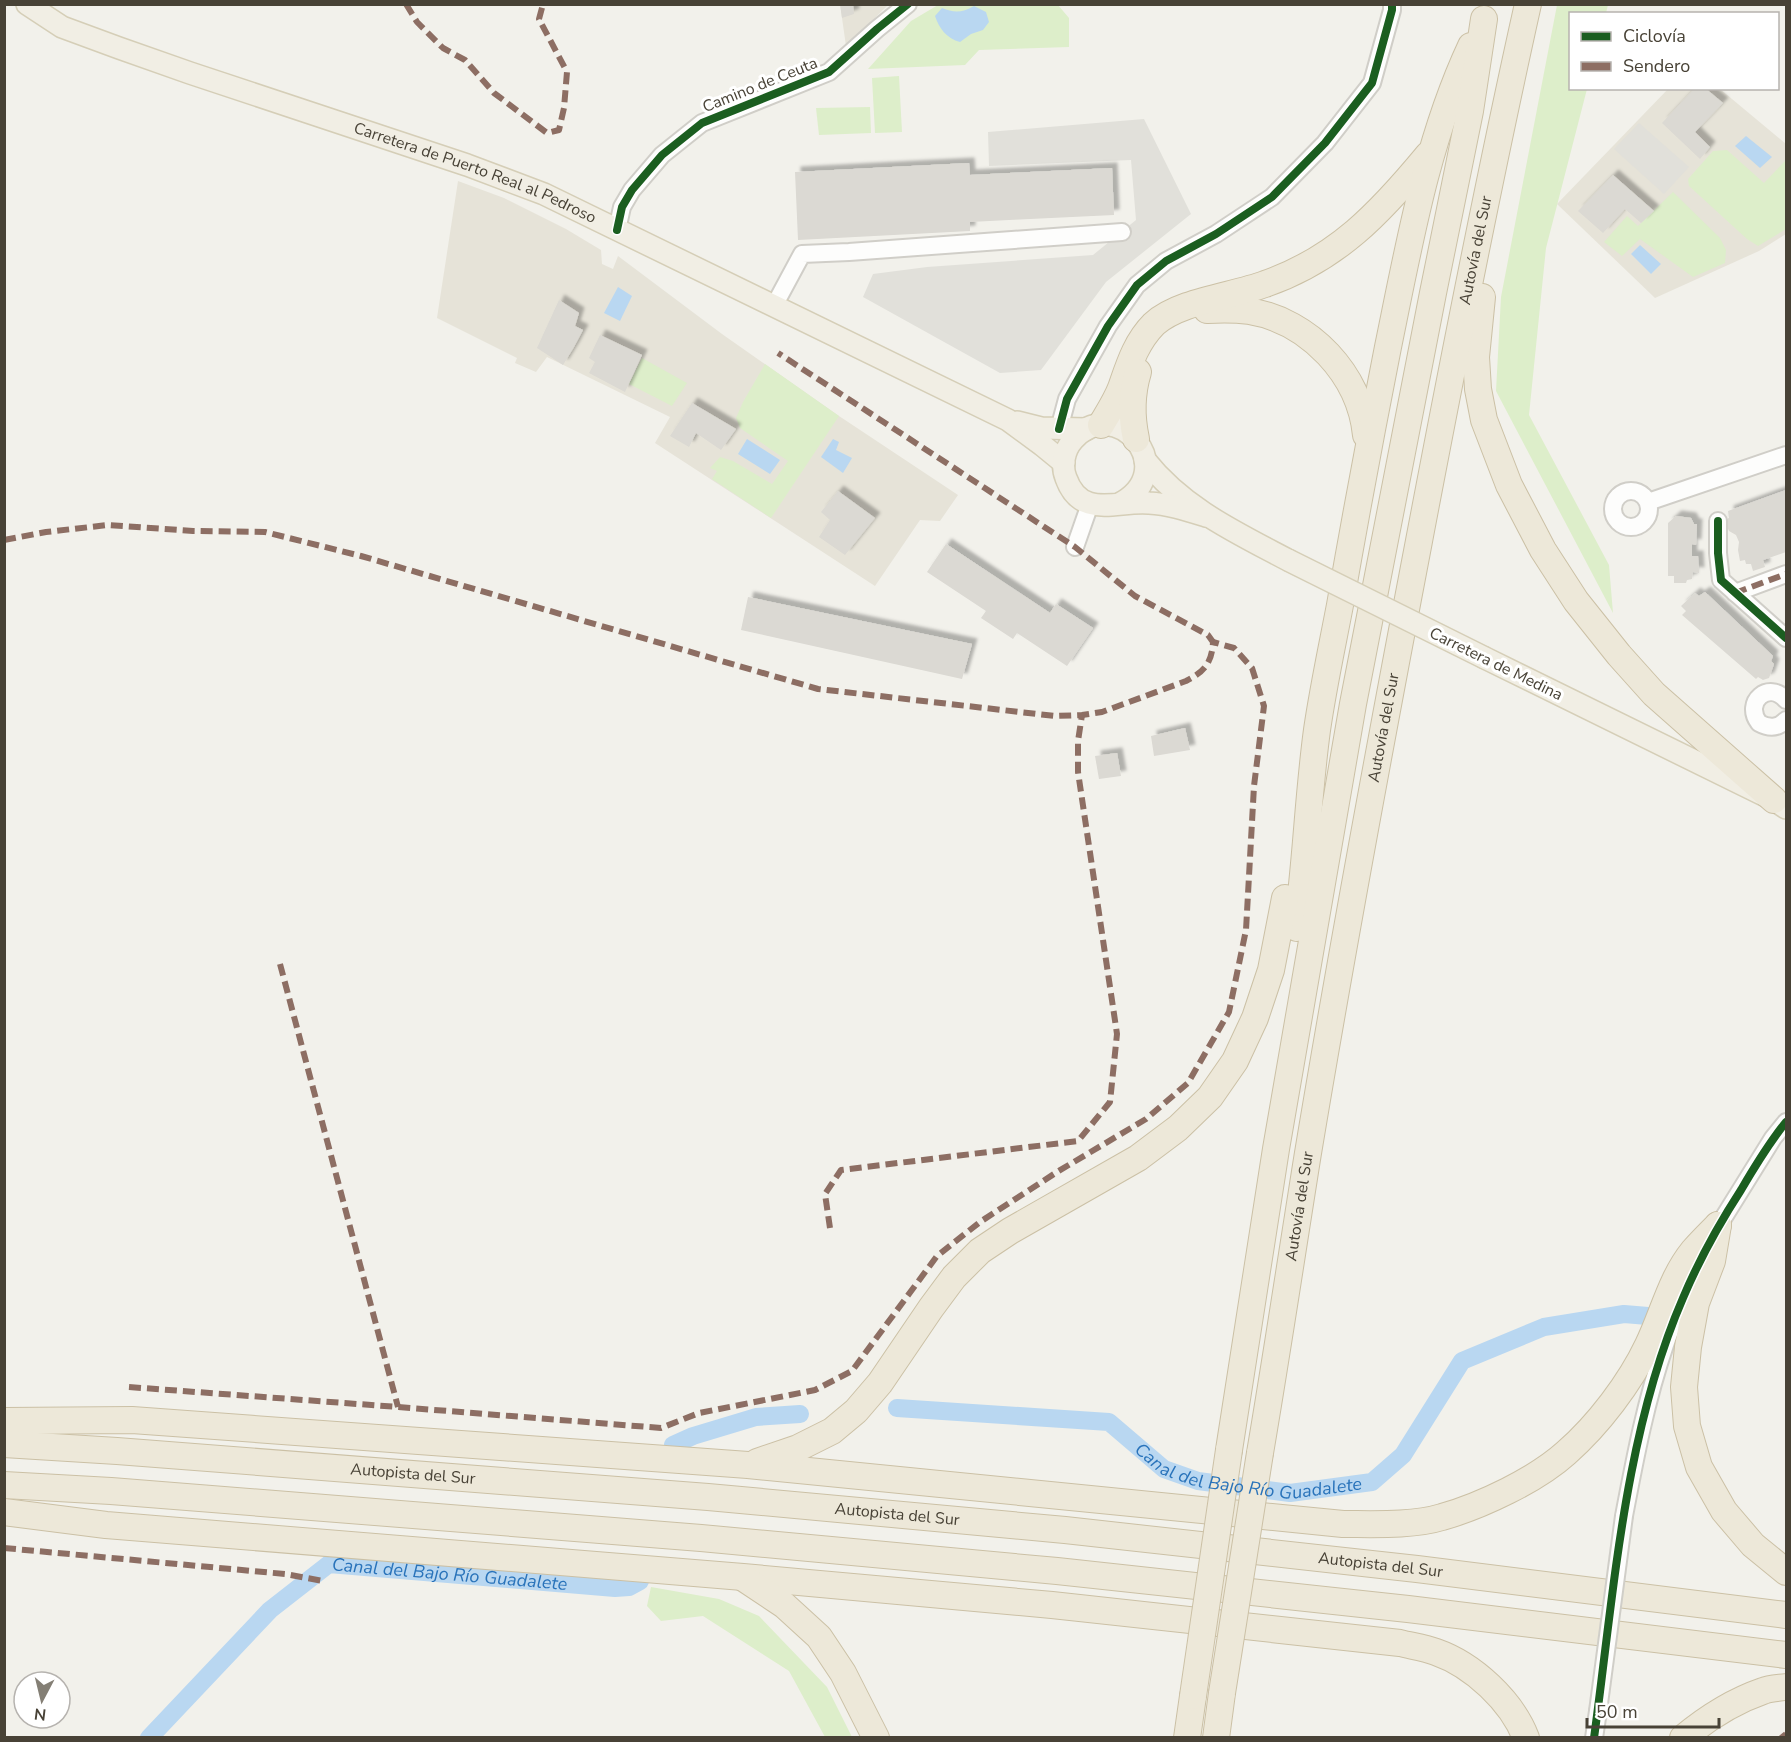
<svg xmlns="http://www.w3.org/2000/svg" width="1791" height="1742" viewBox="0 0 1791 1742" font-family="'Nunito Sans',sans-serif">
  <defs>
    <filter id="shadow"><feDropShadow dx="5.5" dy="-5.5" stdDeviation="1.5" flood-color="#0004"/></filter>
  </defs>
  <rect width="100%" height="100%" fill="#f2f1eb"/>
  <!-- residential -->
  <g fill="#e6e3d8">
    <polygon points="840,4 888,5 846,46"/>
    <polygon points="1668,89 1720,89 1786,144 1786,234 1759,251 1655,298 1557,204"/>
    <polygon points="458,181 504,198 566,229 601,250 602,264 613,269 618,256 722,334 839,416 958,495 940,521 920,520 875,586 655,443 670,417 547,357 536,372 515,363 517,358 437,318"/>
  </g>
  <!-- green -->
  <g fill="#ddeeca">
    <polygon points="938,5 1058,5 1069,18 1069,47 979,50 965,65 868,69 911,21"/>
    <polygon points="1557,5 1608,5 1606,13 1570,14 1570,88 1587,89 1546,248 1529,415 1609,565 1613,613 1496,391 1501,297"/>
    <polygon points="899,76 902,132 875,133 872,78"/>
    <polygon points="870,107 871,133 819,135 816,108"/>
    <polygon points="1727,150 1764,183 1786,160 1786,229 1758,246 1747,239 1689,186 1688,179 1713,151"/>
    <polygon points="1673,192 1720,238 1726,250 1725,263 1693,277 1640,239 1622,256 1604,242 1627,216 1638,226"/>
    <polygon points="642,358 687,383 672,406 629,384"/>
    <polygon points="765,364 839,416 771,518 712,479 717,471 710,468 720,457 733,461 772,484 788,461 740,428 736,418 743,402"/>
    <polygon points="651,1587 719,1599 759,1616 827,1687 852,1737 825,1737 789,1671 703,1616 661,1621 647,1606"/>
  </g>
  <!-- parking -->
  <g fill="#e1e0da">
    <polygon points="1144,119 1191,214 1106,282 1041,370 1000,373 863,297 873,274 927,267 1093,255 1136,220 1131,160 989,166 988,132"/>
    <polygon points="1639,123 1689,167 1664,194 1614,149"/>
  </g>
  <!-- water -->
  <g fill="#b9d7f1">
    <path d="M974,6L986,12L989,22L983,30L971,34L960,42C947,39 939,28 935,16L942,8C954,13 962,13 974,6Z"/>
    <polygon points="1746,136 1772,157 1760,168 1735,146"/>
    <polygon points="1640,245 1661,264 1651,274 1631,254"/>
    <polygon points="618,287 632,296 620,321 604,313"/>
    <polygon points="747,439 780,460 770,474 738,454"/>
    <polygon points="833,439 839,442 836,450 852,458 843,473 821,457"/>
  </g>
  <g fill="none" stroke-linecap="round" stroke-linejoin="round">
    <!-- canal -->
    <g stroke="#b9d7f1" stroke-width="18">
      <path id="s1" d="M897,1408L1109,1422L1164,1469L1198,1481L1290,1493L1372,1482L1403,1455L1462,1361L1544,1327L1624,1314L1648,1316"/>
      <polyline points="673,1445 693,1436 756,1417 800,1414"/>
      <path id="s2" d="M149,1738L270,1610L329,1564L615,1588L629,1587L640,1581"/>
    </g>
  </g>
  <!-- building -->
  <g fill="#dbd9d3" filter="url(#shadow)">
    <polygon points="840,4 853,4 854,14 842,18"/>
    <polygon points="1695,88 1705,88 1723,103 1695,132 1710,147 1700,159 1662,123"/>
    <polygon points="969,163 970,175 1112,168 1114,215 970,222 970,231 798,240 795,172"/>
    <polygon points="1613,175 1654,211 1641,223 1625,209 1603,233 1578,211"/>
    <polygon points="559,300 579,313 575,326 583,330 574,347 563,365 537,348"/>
    <polygon points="600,335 642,355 625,392 589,373 595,362 589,358"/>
    <polygon points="692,403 736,429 721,450 696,433 689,447 670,436"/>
    <polygon points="1786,490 1786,552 1763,560 1765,567 1753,571 1751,564 1746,564 1745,560 1740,561 1738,550 1739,542 1736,535 1729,531 1724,520 1729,518 1728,511"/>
    <polygon points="838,491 875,518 845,555 819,537 830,520 821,512"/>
    <polygon points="1676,516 1691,518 1694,524 1697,524 1696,545 1692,544 1692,556 1698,556 1699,573 1693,572 1692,579 1687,580 1686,583 1674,583 1674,576 1668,576 1668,523"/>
    <polygon points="946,544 1050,613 1056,604 1093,628 1067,666 1017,633 1013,639 981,618 986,611 927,572"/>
    <polygon points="1705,592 1773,656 1771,661 1774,664 1769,678 1763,680 1758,677 1756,679 1682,615 1686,611 1681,606 1695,593 1699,596"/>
    <polygon points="748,597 972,644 962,679 741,630"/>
    <polygon points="1185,728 1190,750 1154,756 1151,736"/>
    <polygon points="1117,753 1121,776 1099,779 1095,756"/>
  </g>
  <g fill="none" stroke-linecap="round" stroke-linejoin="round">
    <defs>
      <g id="minor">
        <polyline points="617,230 622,207 632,190 662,155 702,123 829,72 877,29 908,4"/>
        <polyline points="774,306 802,254 849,252 1122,232"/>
        <polyline points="1059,429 1067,399 1108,326 1137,285 1166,261 1216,234 1272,197 1325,143 1372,83 1392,10 1392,4"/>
        <circle cx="1631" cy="509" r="18"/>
        <polyline points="1648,502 1786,455"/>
        <polyline points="1718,521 1718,553 1721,580 1786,638"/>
        <polyline points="1075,547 1090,504"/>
        <polyline points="1735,593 1786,574"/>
        <path d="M1786,700C1769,680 1743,702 1759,723C1770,729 1778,728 1786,720"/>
        <polyline points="1714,1233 1773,1138 1786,1122"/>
        <path d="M1624,1516C1635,1458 1646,1400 1665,1345C1675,1315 1688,1287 1701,1259"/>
        <polyline points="1594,1738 1598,1711"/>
      </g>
      <g id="major">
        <path id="s3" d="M27,4L62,27L119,48L190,73L467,165L544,194L1008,420L1042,445L1064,463"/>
        <polyline points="1017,422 1041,428 1087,429"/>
        <path d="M1145,460C1183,508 1235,532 1288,560"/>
        <path d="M1119,504C1184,470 1115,391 1073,440C1064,450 1061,466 1066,478C1081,520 1117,500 1149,503C1169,504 1187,510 1206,516"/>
        <polyline points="1485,658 1774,800 1786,808"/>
      </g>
      <g id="highway">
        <polyline points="1482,297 1476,357 1478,389 1484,420 1509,485 1543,550 1576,601 1619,655 1654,694 1774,800"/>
        <path d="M1207,310C1222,309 1235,309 1249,311C1310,321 1360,375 1366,435"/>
        <path d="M1101,425C1108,413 1116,401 1121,388C1129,365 1136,342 1154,324C1179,301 1233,296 1265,284C1337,259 1380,213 1428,155"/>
        <path d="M1136,439C1131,416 1131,395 1138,372"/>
        <path d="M1297,928C1306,863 1308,796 1317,730C1323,688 1332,647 1340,605C1355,519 1371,433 1388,347C1409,245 1427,140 1471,46"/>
        <polyline points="1718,1225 1712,1261 1696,1303 1688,1347 1684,1387 1687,1426 1699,1467 1724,1511 1753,1545 1786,1572"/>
        <path d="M4,1421L132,1420L748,1465L1343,1524C1373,1524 1413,1526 1442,1517C1481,1506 1536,1480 1566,1453C1598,1425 1630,1383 1648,1345C1663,1314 1671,1278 1693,1251C1701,1242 1710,1233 1718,1225"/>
        <path id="s4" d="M4,1444L117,1451L708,1497L1065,1530L1417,1569L1786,1615"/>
        <polyline points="1229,1450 1276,1149 1353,704 1433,293 1470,111 1484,19"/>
        <path id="s5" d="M1260,1453C1277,1353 1292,1253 1308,1153C1342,949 1380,745 1419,541C1453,362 1488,183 1528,4"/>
        <polyline points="757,1462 798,1448 832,1431 856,1411 880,1383 931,1308 954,1277 980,1251 1010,1231 1138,1158 1178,1128 1210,1097 1235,1061 1255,1018 1271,970 1285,898"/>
        <polyline points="4,1485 111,1491 701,1538 1057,1571 1408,1609 1786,1655"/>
        <path d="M4,1512L106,1525L743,1577L1052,1605L1400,1643C1412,1646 1425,1648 1436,1652C1473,1665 1512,1701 1526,1738"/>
        <polyline points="745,1579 784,1605 819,1637 843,1673 876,1738"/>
        <polyline points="1187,1738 1193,1696"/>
        <polyline points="1216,1738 1222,1693"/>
        <path d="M1683,1738C1707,1718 1734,1701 1763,1691C1770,1688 1779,1688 1786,1687"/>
      </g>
    </defs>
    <!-- minor casing -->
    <use href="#minor" stroke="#d0cec8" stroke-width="20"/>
    <!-- major casing -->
    <use href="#major" stroke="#d5ceb7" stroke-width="24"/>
    <!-- highway casing -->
    <use href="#highway" stroke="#cbc0a5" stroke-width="28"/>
    <!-- minor -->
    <use href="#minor" stroke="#fdfdfc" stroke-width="16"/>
    <!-- major -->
    <use href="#major" stroke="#f1eee4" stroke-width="21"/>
    <!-- highway -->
    <use href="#highway" stroke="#ede8d9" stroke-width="26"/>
    <defs>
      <polyline id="minor-bridge" points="1598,1711 1624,1516"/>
      <polyline id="major-bridge" points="1288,560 1485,658"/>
      <g id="highway-bridge">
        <polyline points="1222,1693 1260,1453"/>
        <polyline points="1193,1696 1229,1450"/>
      </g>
    </defs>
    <!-- minor-bridge casing -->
    <use href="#minor-bridge" stroke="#d0cec8" stroke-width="20" stroke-linecap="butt"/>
    <!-- major-bridge casing -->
    <use href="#major-bridge" stroke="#d5ceb7" stroke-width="24" stroke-linecap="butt"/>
    <!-- highway-bridge casing -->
    <use href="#highway-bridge" stroke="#cbc0a5" stroke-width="28" stroke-linecap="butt"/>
    <!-- minor-bridge -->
    <use href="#minor-bridge" stroke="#fdfdfc" stroke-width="16"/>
    <!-- major-bridge -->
    <use href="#major-bridge" stroke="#f1eee4" stroke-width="21"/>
    <!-- highway-bridge -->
    <use href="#highway-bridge" stroke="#ede8d9" stroke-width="26"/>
    <!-- quiet -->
    <g stroke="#8d6e63" stroke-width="6" stroke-dasharray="12 6" stroke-linecap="butt">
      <polyline points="406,4 417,22 443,48 465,60 494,93 547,133 559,130 564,108 567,72 539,19 543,4"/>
      <path d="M4,540L46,532L108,525L193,531L265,532L361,556L818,689L1055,716L1082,715L1102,712L1186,681C1204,672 1212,663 1213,642L1208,635L1135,596L1075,547L778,353"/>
      <polyline points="1735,593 1786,574"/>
      <polyline points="280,964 398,1407"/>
      <polyline points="830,1228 825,1194 841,1170 1078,1141 1110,1102 1117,1034 1078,772 1078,741 1082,715"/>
      <polyline points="129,1387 398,1407 661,1428 699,1413 815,1390 852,1371 937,1256 980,1222 1057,1172 1146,1119 1188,1083 1229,1012 1246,930 1254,786 1264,706 1252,668 1234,648 1213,642"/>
      <polyline points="4,1548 285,1574 323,1581"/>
      <polyline points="720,1737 720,1738"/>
      <polyline points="1781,1738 1786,1734"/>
    </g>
    <defs>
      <g id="cycleway">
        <polyline points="617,230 622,207 632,190 662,155 702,123 829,72 877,29 908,4"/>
        <polyline points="1059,429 1067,399 1108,326 1137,285 1166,261 1216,234 1272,197 1325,143 1372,83 1392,10 1392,4"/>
        <polyline points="1718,521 1718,553 1721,580 1786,638"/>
        <path d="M1594,1738C1614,1592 1624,1434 1683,1298C1699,1260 1719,1224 1741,1190C1755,1166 1769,1143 1786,1122"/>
      </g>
    </defs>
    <!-- cycleway casing -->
    <use href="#cycleway" stroke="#fff" stroke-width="11"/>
    <!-- cycleway -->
    <use href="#cycleway" stroke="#1b5e20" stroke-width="8"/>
  </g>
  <g text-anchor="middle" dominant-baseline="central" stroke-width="6" stroke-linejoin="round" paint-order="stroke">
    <!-- street labels -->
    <g font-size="16" fill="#484236" stroke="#fff">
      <text transform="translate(760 85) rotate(-22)">Camino de Ceuta</text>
      <text stroke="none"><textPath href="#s3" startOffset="480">Carretera de Puerto Real al Pedroso</textPath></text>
      <text stroke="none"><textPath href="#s5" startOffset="1222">Autovía del Sur</textPath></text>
      <text transform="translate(1496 664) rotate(26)">Carretera de Medina</text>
      <text stroke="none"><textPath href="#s5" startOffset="736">Autovía del Sur</textPath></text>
      <text stroke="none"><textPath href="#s5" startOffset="250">Autovía del Sur</textPath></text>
      <text stroke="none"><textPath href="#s4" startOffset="410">Autopista del Sur</textPath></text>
      <text stroke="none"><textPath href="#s4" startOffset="896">Autopista del Sur</textPath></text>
      <text stroke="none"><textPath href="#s4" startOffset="1382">Autopista del Sur</textPath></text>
    </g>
    <!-- water labels -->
    <g font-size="18" font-style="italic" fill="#2973ba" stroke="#fff">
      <text stroke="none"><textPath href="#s1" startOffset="368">Canal del Bajo Río Guadalete</textPath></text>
      <text stroke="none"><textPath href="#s2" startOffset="372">Canal del Bajo Río Guadalete</textPath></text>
    </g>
  </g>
  <!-- border -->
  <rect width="1791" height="1742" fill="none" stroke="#484236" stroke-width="12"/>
  <!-- legend -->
  <rect x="1569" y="12" width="210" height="78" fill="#ffffff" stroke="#b6b3af" stroke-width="1.5"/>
  <rect x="1581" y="32" width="30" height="9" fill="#1b5e20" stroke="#b6b3af" stroke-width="1.5"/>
  <text x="1623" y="42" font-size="18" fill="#484236">Ciclovía</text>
  <rect x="1581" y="62" width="30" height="9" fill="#8d6e63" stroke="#b6b3af" stroke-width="1.5"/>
  <text x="1623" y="72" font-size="18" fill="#484236">Sendero</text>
  <!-- north arrow -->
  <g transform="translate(42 1700) rotate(187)"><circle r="28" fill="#ffffff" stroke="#b6b3af" stroke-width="1.5"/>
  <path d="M0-4.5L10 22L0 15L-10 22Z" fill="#847f75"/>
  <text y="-9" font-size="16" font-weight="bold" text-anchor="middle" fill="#484236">N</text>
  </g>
  <!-- scale -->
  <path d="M1587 1718v9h132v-9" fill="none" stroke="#484236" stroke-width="3"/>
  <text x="1596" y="1718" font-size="18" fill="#484236" stroke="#ffffff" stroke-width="4.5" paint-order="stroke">50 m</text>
</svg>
